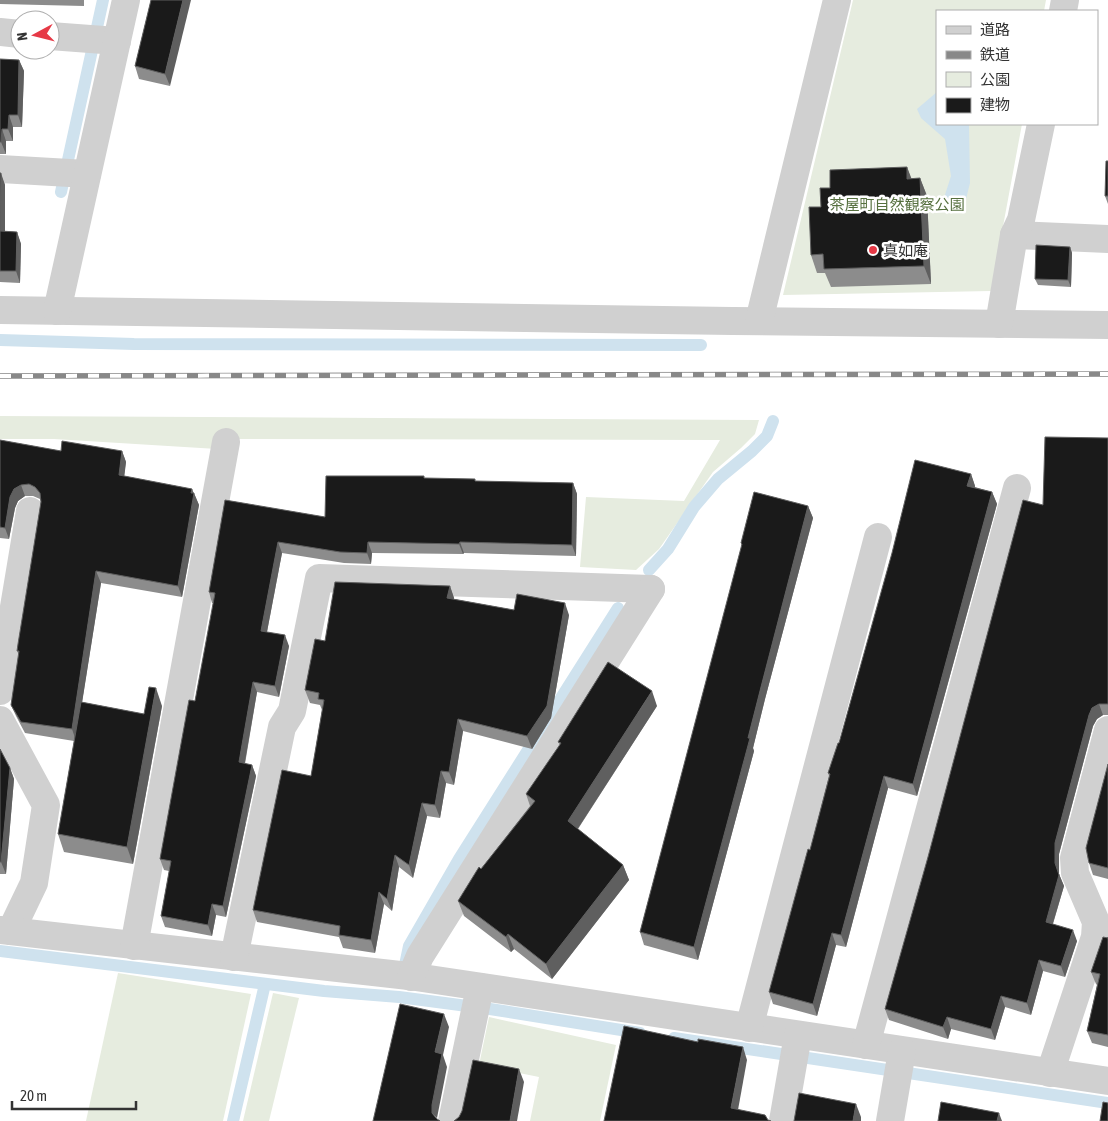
<svg xmlns="http://www.w3.org/2000/svg" width="1108" height="1121" viewBox="0 0 1108 1121" font-family="'Asap Condensed','Noto Sans JP',sans-serif">
  <rect width="100%" height="100%" fill="#fff"/>
  <!-- green -->
  <g fill="#e6ecdf">
    <polygon points="853,0 1046,0 1044,11 937,11 937,124 1022,124 991,291 783,295"/>
    <polygon points="0,416 759,420 755,434 741,448 713,472 659,549 636,570 580,567 586,497 684,501 720,440 240,439 221,434 217,449 54,439 0,439"/>
    <polygon points="118,973 251,994 223,1121 86,1121"/>
    <polygon points="273,993 299,998 269,1121 243,1121"/>
    <polygon points="489,1017 616,1045 600,1121 530,1121 539,1077 479,1065"/>
  </g>
  <!-- water -->
  <polygon fill="#cfe2ee" points="937,92 937,124 969,124 970,183 964,207 957,213 945,209 944,198 951,176 945,139 921,118 917,109"/>
  <g fill="none" stroke-linecap="round" stroke-linejoin="round">
    <!-- stream -->
    <g stroke="#cfe2ee" stroke-width="12">
      <polyline points="61,192 103,0"/>
      <polyline points="0,340 134,344 701,345"/>
      <polyline points="649,570 668,549 694,507 718,479 752,451 767,436 773,421"/>
      <polyline points="0,951 324,991 399,997 490,1009 640,1033"/>
      <polyline points="405,965 409,946 459,859 618,608"/>
      <polyline points="674,1038 1108,1103"/>
      <polyline points="233,1121 265,984"/>
    </g>
    <!-- minor -->
    <g stroke="#d0d0d0" stroke-width="28">
      <polyline points="1063,11 1065,0"/>
      <polyline points="0,32 20,34"/>
      <polyline points="50,36 117,41"/>
      <polyline points="0,169 87,174"/>
      <polyline points="1014,235 1108,239"/>
      <polyline points="0,310 732,321 1108,325"/>
      <polyline points="57,311 126,0"/>
      <polyline points="759,321 837,0"/>
      <polyline points="999,324 1014,235 1021,220 1041,124"/>
      <polyline points="0,691 30,511"/>
      <polyline points="0,720 46,805 34,883 11,931"/>
      <polyline points="0,930 409,976 1108,1081"/>
      <polyline points="134,946 226,442"/>
      <polyline points="234,957 282,727 292,711 319,578 651,589"/>
      <polyline points="411,977 420,956 651,589"/>
      <polyline points="749,1028 878,537"/>
      <polyline points="866,1045 1017,488"/>
      <polyline points="1050,1073 1095,937 1096,922 1075,873 1074,858 1108,730"/>
      <polyline points="452,1121 480,987"/>
      <polyline points="783,1121 798,1035"/>
      <polyline points="890,1121 902,1051"/>
    </g>
    <defs>
      <polyline id="rail" points="0,376 1108,374"/>
    </defs>
    <!-- rail casing -->
    <use href="#rail" stroke="#888" stroke-width="5.5"/>
    <!-- rail -->
    <use href="#rail" stroke="#fff" stroke-width="4" stroke-dasharray="11" stroke-linecap="butt"/>
  </g>
  <!-- wall -->
  <g fill="#8c8c8c">
    <polygon points="0,0 84,0 84,6 0,4"/>
    <polygon points="151,0 170,86 139,79 135,66"/>
    <polygon points="0,59 19,60 24,71 22,127 13,127 13,141 6,141 6,154 0,154"/>
    <polygon points="1108,161 1108,204 1105,196"/>
    <polygon points="907,167 911,179 920,178 927,196 931,284 831,287 825,273 817,273 811,255 821,207 830,188"/>
    <polygon points="0,173 5,185 5,231 17,232 21,244 20,283 0,282"/>
    <polygon points="1070,247 1072,253 1071,287 1038,285 1035,279"/>
    <polygon points="1108,438 1108,715 1103,715 1097,719 1093,726 1059,854 1059,874 1064,886 1053,924 1077,941 1065,977 1043,971 1031,1015 1005,1007 995,1040 951,1029 948,1039 889,1020 885,1009 1043,505"/>
    <polygon points="0,440 61,451 122,451 126,462 124,476 192,489 199,505 182,597 101,583 82,702 144,714 162,706 133,864 64,852 58,834 74,741 25,733 16,716 11,705 19,655 17,651 41,501 40,499 33,496 25,496 18,501 15,508 9,539 0,538"/>
    <polygon points="971,474 975,486 975,487 992,492 997,504 917,796 888,788 846,947 836,945 817,1016 773,1004 769,992 810,850 829,776 828,773"/>
    <polygon points="425,478 476,481 573,483 577,494 576,556 464,553 463,554 372,553 371,564 344,563 282,553 267,632 289,646 279,697 257,692 245,764 252,765 256,776 226,917 216,915 212,936 165,927 161,916 169,871 164,870 160,859 195,701 214,603 212,603 209,592 225,500 325,517"/>
    <polygon points="808,506 813,518 765,699 753,748 754,751 698,960 644,945 640,932 742,546 741,543"/>
    <polygon points="450,586 454,598 454,599 514,610 569,615 551,718 532,749 463,731 454,785 446,783 440,818 427,816 413,878 399,867 392,911 384,904 375,953 343,948 339,937 257,922 253,910 311,776 322,710 320,705 310,703 305,690 325,641"/>
    <polygon points="657,706 578,829 623,865 629,880 552,979 514,949 511,952 464,916 458,901 481,869 530,806 526,794 560,745 558,742"/>
    <polygon points="0,749 10,768 14,779 6,874 0,874"/>
    <polygon points="1108,764 1108,879 1093,875 1089,863"/>
    <polygon points="1108,937 1108,1047 1092,1043 1087,1031 1097,985 1096,984 1091,972"/>
  </g>
  <!-- shaded-wall -->
  <g fill="#5f5f5f">
    <polygon points="183,0 191,0 170,86 165,74"/>
    <polygon points="19,60 24,71 22,127 18,115"/>
    <polygon points="9,115 13,127 13,141 8,129"/>
    <polygon points="2,129 6,141 6,154 1,142"/>
    <polygon points="907,167 914,185 907,179"/>
    <polygon points="1,173 5,185 5,243 0,231"/>
    <polygon points="920,178 927,196 931,284 924,266"/>
    <polygon points="17,232 21,244 20,283 16,271"/>
    <polygon points="1070,247 1072,253 1071,287 1068,280"/>
    <polygon points="122,451 126,462 123,487 119,475"/>
    <polygon points="971,474 975,486 971,498 967,486"/>
    <polygon points="573,483 577,494 576,556 572,545"/>
    <polygon points="21,485 25,496 18,501 15,508 9,539 5,528 10,497 14,489"/>
    <polygon points="192,489 194,495 194,493 199,505 182,597 178,586"/>
    <polygon points="992,492 997,504 917,796 913,784"/>
    <polygon points="808,506 813,518 765,699 753,748 754,751 698,960 694,947"/>
    <polygon points="278,542 282,553 265,642 261,631"/>
    <polygon points="368,542 372,553 371,564 367,553"/>
    <polygon points="460,542 464,553 463,554 459,544"/>
    <polygon points="96,571 101,583 76,741 72,729"/>
    <polygon points="450,586 454,598 452,611 447,598"/>
    <polygon points="565,603 569,615 551,718 532,749 527,736"/>
    <polygon points="285,635 289,646 279,697 275,686"/>
    <polygon points="253,682 257,692 243,773 239,762"/>
    <polygon points="156,688 162,706 133,864 127,847"/>
    <polygon points="652,691 657,706 573,836 568,821"/>
    <polygon points="1099,704 1103,715 1097,719 1093,726 1059,854 1059,874 1064,886 1050,933 1046,922 1055,863 1055,843 1089,715 1092,708"/>
    <polygon points="458,719 463,731 454,785 449,772"/>
    <polygon points="252,765 256,776 226,917 223,906"/>
    <polygon points="10,768 14,779 6,874 1,862"/>
    <polygon points="441,771 446,783 440,818 435,805"/>
    <polygon points="884,776 888,788 846,947 841,935"/>
    <polygon points="422,803 427,816 413,878 409,865"/>
    <polygon points="395,855 399,867 392,911 387,899"/>
    <polygon points="623,865 629,880 552,979 546,964"/>
    <polygon points="379,892 384,904 375,953 371,940"/>
    <polygon points="212,904 216,915 212,936 208,925"/>
    <polygon points="1073,930 1077,941 1065,977 1061,966"/>
    <polygon points="832,933 836,945 817,1016 813,1004"/>
    <polygon points="508,934 514,949 511,952 506,937"/>
    <polygon points="1039,960 1043,971 1031,1015 1027,1003"/>
    <polygon points="1001,996 1005,1007 995,1040 991,1029"/>
    <polygon points="444,1014 449,1027 443,1055 447,1067 437,1118 432,1113 432,1105 435,1052"/>
    <polygon points="947,1017 951,1029 948,1039 943,1027"/>
    <polygon points="743,1047 747,1060 736,1121 731,1108"/>
    <polygon points="519,1069 524,1082 517,1121 510,1121"/>
    <polygon points="856,1104 861,1117 861,1121 853,1121"/>
    <polygon points="999,1113 1002,1121 997,1121"/>
  </g>
  <!-- building -->
  <g fill="#1a1a1a" stroke="#5f5f5f">
    <polygon points="151,0 183,0 165,74 135,66"/>
    <polygon points="0,59 19,60 18,115 9,115 8,129 2,129 1,142 0,142"/>
    <polygon points="1106,161 1108,161 1108,196 1105,196"/>
    <polygon points="907,167 907,179 920,178 924,266 824,269 823,254 811,255 809,207 821,207 820,188 830,188 830,170"/>
    <polygon points="0,173 1,173 0,231 17,232 16,271 0,271"/>
    <polygon points="1036,245 1070,247 1068,280 1035,279"/>
    <polygon points="1045,437 1108,438 1108,704 1099,704 1092,708 1089,715 1055,843 1055,863 1059,875 1046,922 1073,930 1061,966 1039,960 1027,1003 1001,996 991,1029 947,1017 943,1027 885,1009 928,857 1023,500 1043,505"/>
    <polygon points="0,440 61,451 62,441 122,451 119,475 192,489 191,493 194,493 178,586 96,571 72,729 21,722 11,705 19,651 17,651 18,644 41,502 40,493 35,487 29,484 21,485 14,489 10,497 5,528 0,527"/>
    <polygon points="915,460 971,474 967,486 992,492 913,784 884,776 841,935 832,933 813,1004 769,992 808,849 810,850 830,774 828,773 838,743 839,743 892,553"/>
    <polygon points="326,476 424,476 424,478 475,479 475,481 573,483 572,545 460,542 459,544 368,542 367,553 340,552 278,542 261,631 285,635 275,686 253,682 239,762 252,765 223,906 212,904 208,925 161,916 171,861 160,859 189,700 195,701 215,593 209,592 225,500 325,517"/>
    <polygon points="754,492 808,506 761,687 748,738 750,738 694,947 640,932 742,544 741,543"/>
    <polygon points="335,582 450,586 447,598 514,610 517,594 565,603 547,706 527,736 458,719 449,772 441,771 435,805 422,803 409,865 395,855 387,899 379,892 371,940 339,935 340,926 253,910 282,770 311,776 324,700 318,699 319,693 305,690 315,639 325,641"/>
    <polygon points="608,662 652,691 568,821 623,865 546,964 508,934 506,937 458,901 479,867 481,869 535,801 526,794 561,743 558,742"/>
    <polygon points="149,687 156,688 127,847 58,834 81,702 144,714"/>
    <polygon points="0,749 10,768 1,862 0,862"/>
    <polygon points="1108,764 1108,868 1089,863 1086,848"/>
    <polygon points="1103,937 1108,938 1108,937 1108,1035 1087,1031 1100,974 1091,972"/>
    <polygon points="400,1004 444,1014 435,1052 442,1054 432,1105 432,1113 437,1119 440,1121 373,1121"/>
    <polygon points="624,1026 698,1042 698,1039 743,1047 731,1108 765,1115 768,1120 771,1121 604,1121"/>
    <polygon points="473,1060 519,1069 510,1121 454,1121 459,1117 462,1111"/>
    <polygon points="799,1093 856,1104 853,1121 794,1121"/>
    <polygon points="941,1102 999,1113 997,1121 938,1121"/>
    <polygon points="1103,1102 1108,1103 1108,1121 1100,1121"/>
  </g>
  <!-- markers -->
  <circle fill="#e63946" stroke="#fff" stroke-width="2" cx="873" cy="250" r="5"/>
  <g text-anchor="middle" dominant-baseline="central" stroke-width="5" stroke-linejoin="round" paint-order="stroke">
    <!-- park labels -->
    <g font-size="15" fill="#56703f" stroke="#fff">
      <text x="897" y="204">茶屋町自然観察公園</text>
    </g>
    <!-- poi labels -->
    <g font-size="15" fill="#333" stroke="#fff" text-anchor="start">
      <text x="883" y="250">真如庵</text>
    </g>
  </g>
  <!-- legend -->
  <rect x="936" y="10" width="162" height="115" fill="#ffffff" stroke="#adadad"/>
  <rect x="946" y="26" width="25" height="8" fill="#d0d0d0" stroke="#adadad"/>
  <text x="980" y="35" font-size="15" fill="#333333">道路</text>
  <rect x="946" y="51" width="25" height="8" fill="#888888" stroke="#adadad"/>
  <text x="980" y="60" font-size="15" fill="#333333">鉄道</text>
  <rect x="946" y="72" width="25" height="15" fill="#e6ecdf" stroke="#adadad"/>
  <text x="980" y="85" font-size="15" fill="#333333">公園</text>
  <rect x="946" y="98" width="25" height="15" fill="#1a1a1a" stroke="#adadad"/>
  <text x="980" y="110" font-size="15" fill="#333333">建物</text>
  <!-- north arrow -->
  <g transform="translate(35 35) rotate(263)"><circle r="24" fill="#ffffff" stroke="#adadad"/>
  <path d="M0-4L9 19L0 12L-9 19Z" fill="#e63946"/>
  <text y="-8" font-size="14" font-weight="bold" text-anchor="middle" fill="#333333">N</text>
  </g>
  <!-- scale -->
  <path d="M12 1101v8h124v-8" fill="none" stroke="#333333" stroke-width="2.5"/>
  <text x="20" y="1101" font-size="15" fill="#333333" stroke="#ffffff" stroke-width="4" paint-order="stroke">20 m</text>
</svg>
